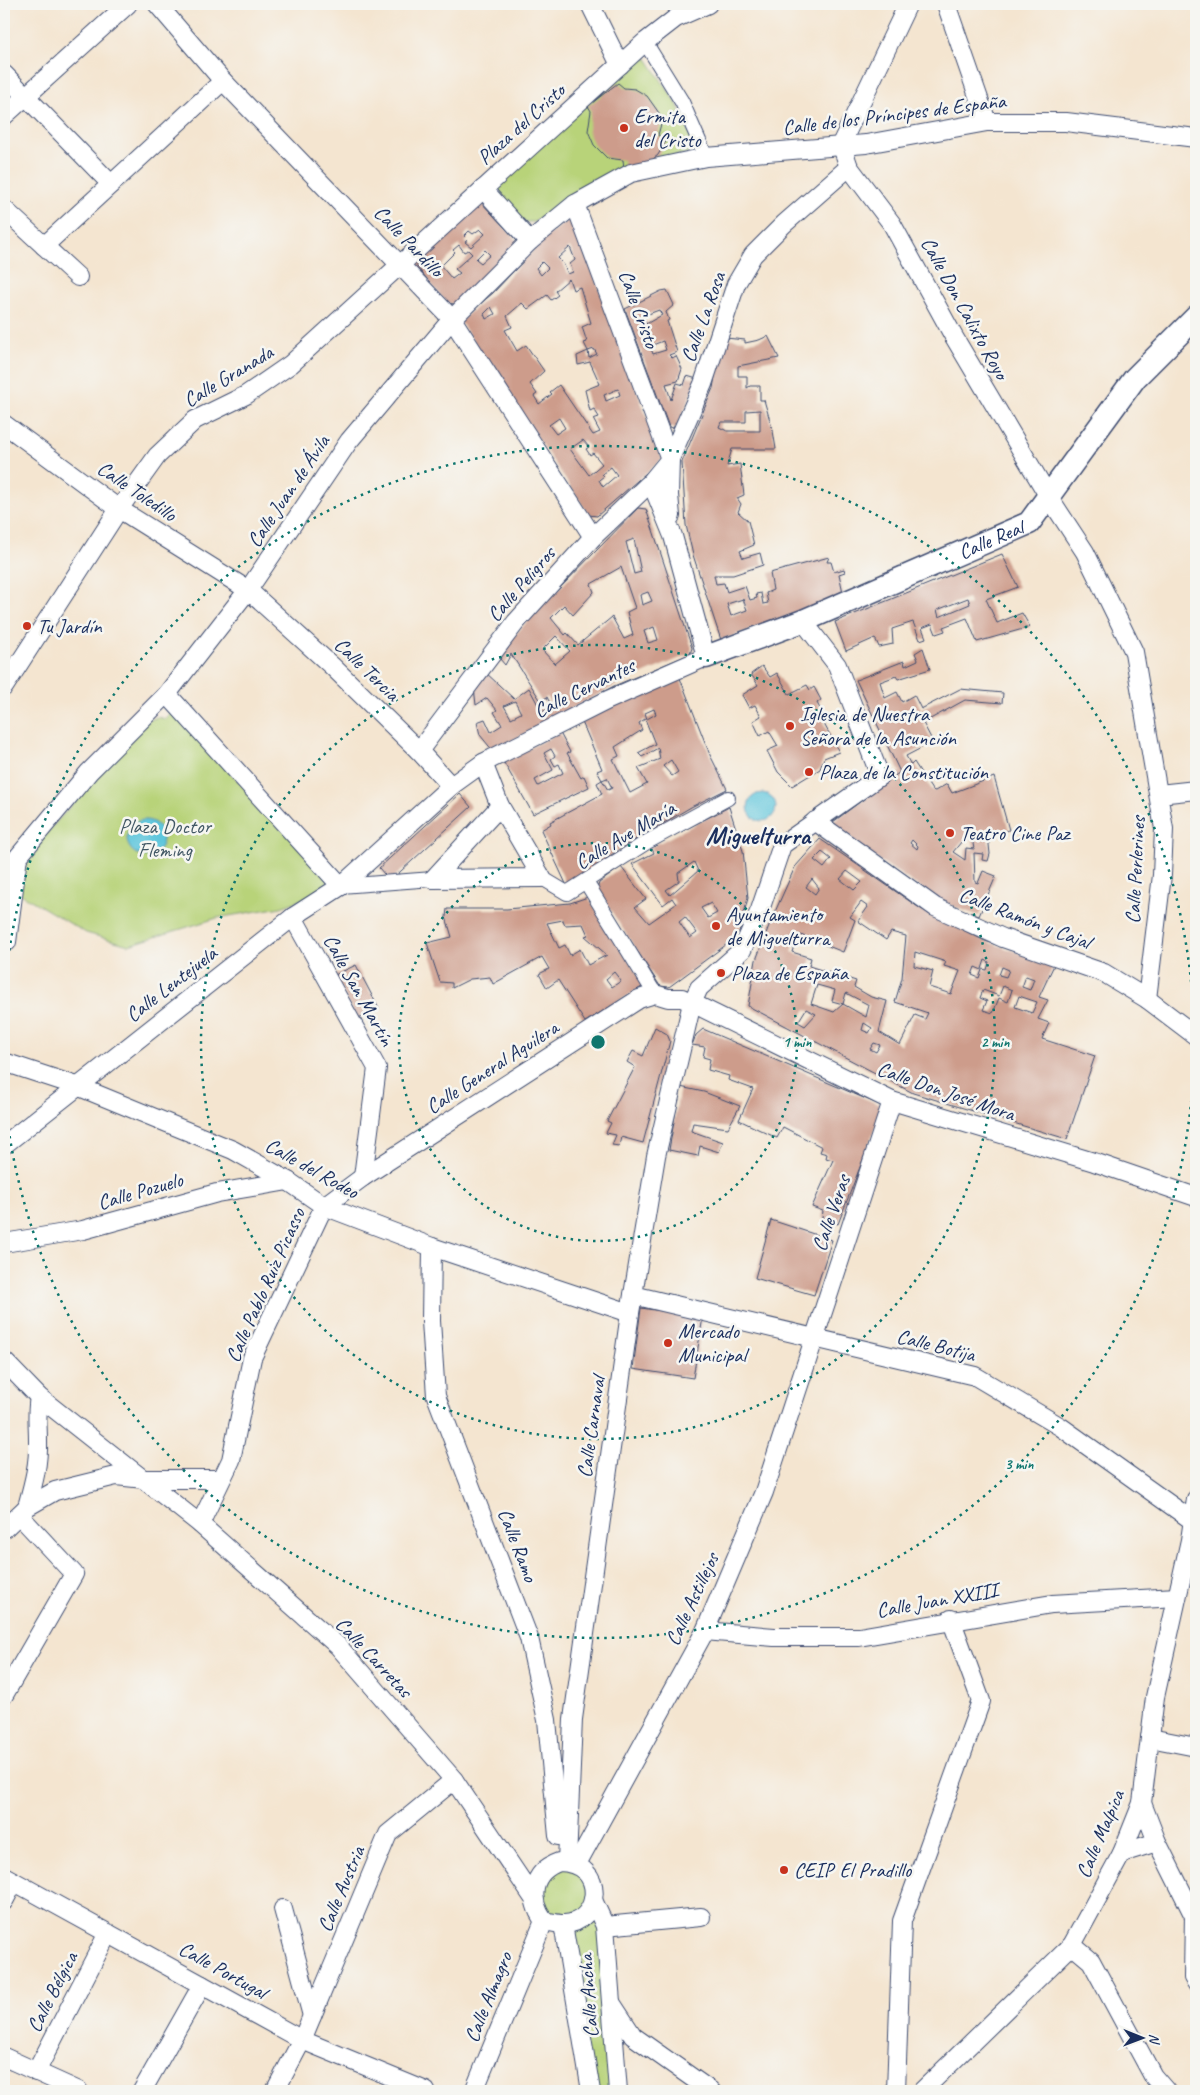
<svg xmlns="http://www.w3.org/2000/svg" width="1200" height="2095" viewBox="0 0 1200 2095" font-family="Caveat,sans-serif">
  <rect width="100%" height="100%" fill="#f6f6f2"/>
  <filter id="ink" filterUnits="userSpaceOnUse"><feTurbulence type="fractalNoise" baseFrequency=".02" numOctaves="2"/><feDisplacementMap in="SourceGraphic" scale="10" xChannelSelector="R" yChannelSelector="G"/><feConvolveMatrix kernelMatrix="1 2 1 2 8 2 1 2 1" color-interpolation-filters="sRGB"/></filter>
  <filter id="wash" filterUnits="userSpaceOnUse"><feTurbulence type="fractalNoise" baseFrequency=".0096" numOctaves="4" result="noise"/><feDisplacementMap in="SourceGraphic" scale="20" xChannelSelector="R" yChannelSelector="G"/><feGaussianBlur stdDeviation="1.12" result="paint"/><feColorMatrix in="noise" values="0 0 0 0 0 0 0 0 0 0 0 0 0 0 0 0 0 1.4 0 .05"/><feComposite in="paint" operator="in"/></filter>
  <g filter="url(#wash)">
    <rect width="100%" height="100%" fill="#f4e5d0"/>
    <!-- green -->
    <g fill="#b8d379" stroke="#6a816c">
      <polygon points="644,54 677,104 697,150 621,172 534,222 524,222 492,188"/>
      <polygon points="171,712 341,886 281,907 217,918 129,945 86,933 14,890 25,857 146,722 157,717 166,719"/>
      <polygon points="559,1862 589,1873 605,1926 617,2091 591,2091 563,1924 537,1910 540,1873"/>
    </g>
    <!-- water -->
    <g fill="#5fc6dc" stroke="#3d7a9d">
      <circle cx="762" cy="807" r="14"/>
      <circle cx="145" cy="838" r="18"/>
    </g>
    <g id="blocks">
      <!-- building -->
      <g fill="#cd9c8b" fill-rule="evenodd">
        <polygon points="618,83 624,88 635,89 647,96 659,113 661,124 658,135 666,141 658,155 648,163 624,169 623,160 607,158 594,145 588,131 591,111 588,106"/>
        <path d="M479,200L519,243L454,304L447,303L417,267L418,261ZM480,229L485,234L471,247L465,242L468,240L464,236L469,231L473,234ZM459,245L464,252L468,250L472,254L455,269L460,273L452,279L441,266L455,252L453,250ZM485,250L490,255L481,263L476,259Z"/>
        <path d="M571,218L574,219L662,459L597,516L589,515L460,321L493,293L543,240ZM570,247L575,260L570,264L573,272L568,274L563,263L558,258ZM542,262L548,268L541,275L536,268ZM569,279L573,290L580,287L591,323L582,327L587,342L584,343L588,351L594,349L597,354L589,358L588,351L577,356L578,365L590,362L600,384L585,390L590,411L594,409L599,417L593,419L600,432L593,435L559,385L550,392L552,394L539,404L534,396L537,394L530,384L544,371L526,345L517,351L505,330L512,327L507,316L522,303L528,309L547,295L551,300L558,295L555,291ZM491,307L495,314L486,319L484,314ZM618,389L620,395L606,401L604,395ZM559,418L565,428L556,434L549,425ZM583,440L589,447L586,449L590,455L593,453L602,464L589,475L570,449ZM611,467L617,475L603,487L599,480L604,476L602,474Z"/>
        <path d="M667,290L674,305L666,312L669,320L667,321L677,352L669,355L672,358L676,356L682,369L678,381L666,384L671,400L677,383L684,385L687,376L697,379L677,429L669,427L625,309L661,291ZM659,310L662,315L646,324L643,316ZM663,341L666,350L653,354L650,346Z"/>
        <path d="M768,336L779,358L738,366V376H747V388L750,386H760V400H764L773,431L776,449H732L727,466L740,464L744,495L737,498L741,504L738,512L748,521L754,545L740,551L743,558L760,553L763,565L733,575H714L716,584L724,583L727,592L745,586L750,600L757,598L756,594L761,593L763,604L768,603L766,593L773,590L770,573L829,557L827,562H831L834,572L844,569L845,572L839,574L844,597L721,640L693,555L686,525L682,462L713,388L717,365L726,338L745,340V343L759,340ZM760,410V431H727L719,427L721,422H746V411ZM743,599L747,610L731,616L727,604Z"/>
        <path d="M638,508L646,509L692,648L690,654L614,686L493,751L480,735L477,722L485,719L491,732L502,725L494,712L497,710L487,698L476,705L474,687L484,671L514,699L529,688L542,712L552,707L547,697L541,701L511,654L505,665L495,653L519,631L552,592L554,594ZM634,539L641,572L634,574L626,542ZM621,567L635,608L627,612L633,635L624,639L612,617L578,645L567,633L565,635L551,618L564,605L573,615L594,592L591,584ZM648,592L652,601L642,605L640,595ZM654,627L658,640L648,643L644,631ZM556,636L570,651L555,664L542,650ZM515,701L521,713L511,718L504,706Z"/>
        <path d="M1002,554L1018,587L986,599L997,623L1022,613L1030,627L977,642L967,618L943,627L945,631L936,634L932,624L922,628L926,638L920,640L913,622L892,629L893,644L879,647L875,638L846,651L835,622ZM968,598L970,604L939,617L937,610Z"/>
        <path d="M923,648L930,669L898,679L896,676L880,682L885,698L897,692L902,702L914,695L921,709L960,689L1003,693L1002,703L965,700L923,723L933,742L906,756L911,765L914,762L932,790L935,791L947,784L952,793L994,777L1009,830L988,835L990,854L988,861L982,860L983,854L974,853L975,882L978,883L983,871L996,876L979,916L942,902L864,850L833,822L900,772L856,680L904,661L905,666L918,660L915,653ZM972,838L974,849L966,848L965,860L953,852L962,841ZM912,840L918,846L917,849L910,843Z"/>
        <polygon points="762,666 770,677 777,673 789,694 807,685 810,690 814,687 821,700 817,703 826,720 823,722 839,752 824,758 820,769 792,786 778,772 767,751 778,746 769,731 760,736 753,721 761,716 755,705 749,708 742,695 758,685 751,674"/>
        <path d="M678,673L710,755L727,789L691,807L621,848L567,886L541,830L551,824L550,822L602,794L597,783L602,780L608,790L612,788L607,778L602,780L597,771L602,769L582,722ZM654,709L656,714L647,719L645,713ZM645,719L655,744L638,753L642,757L658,748L660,759L638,768L647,784L630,793L613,759L619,756L615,747L642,730L639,723ZM671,760L678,772L672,776L663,766Z"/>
        <path d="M560,733L570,752L567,753L581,778L584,776L589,787L533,814L503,761ZM551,749L555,756L551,759L555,766L559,764L563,773L538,786L535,780L553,770L544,753Z"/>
        <polygon points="460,794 471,807 390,881 379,868"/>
        <path d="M729,807L743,851L748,898L738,936L669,987L660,986L597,889L599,883L621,867L646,899L635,907L649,923L676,904L672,898L663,905L632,864L654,853L651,847ZM694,862L698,871L670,895L666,890L679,881L678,873ZM711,903L717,913L708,918L701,908ZM685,917L697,933L690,938L679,922Z"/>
        <path d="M820,839L921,909L985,941L1054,965L1039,997L1048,1000L1038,1019L1049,1023L1042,1039L1095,1056L1067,1139L913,1093L748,1006L756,960L770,923L795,867ZM822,852L831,859L824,868L814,860ZM847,871L862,882L854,890L840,879ZM812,879L819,888L815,894L806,887ZM861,902L868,907L858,921L886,940L891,932L906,936L902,978L895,1002L928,1013L925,1019L915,1015L900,1045L879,1032L887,1001L871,997L854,987L856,981L809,966L811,958L792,952L798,934L843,952L855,920L850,917ZM915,952L946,962L944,966L960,971L951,994L929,987L933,971L914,966ZM985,960L989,962L987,970L982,969ZM975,967L982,970L979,978L972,975ZM1002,967L1009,970L1006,977L999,975ZM1026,976L1034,979L1030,990L1022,987ZM817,985L835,990L832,1001L843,1004L834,1012L811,1004ZM1003,986L1012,990L1008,1002L999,998L993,1013L983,1010L987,1001L980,998L983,990L999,996ZM846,993L869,1005L866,1017L843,1004ZM1019,996L1037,1002L1032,1013L1015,1007ZM806,1009L816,1014L805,1026L798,1022ZM864,1023L872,1028L869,1033L862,1030ZM874,1043L880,1045L876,1052L870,1049Z"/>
        <path d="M588,897L645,985L585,1022L558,980L547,988L539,974L549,969L542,957L493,984L490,977L470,979L452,988V983L440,982L427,943L452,937L446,917L447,909H507L570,903ZM563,920L565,925L583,924L588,935L585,936L607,955L588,965L580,949L570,955L565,945L559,948L547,923ZM614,972L621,981L612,987L606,979Z"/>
        <polygon points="356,965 379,1009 356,1019 335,975"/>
        <polygon points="655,1027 667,1034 670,1041 643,1143 621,1137 619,1146 612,1145 616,1135 606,1133 611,1123 607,1121 635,1067 627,1062 633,1051 643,1056"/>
        <polygon points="703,1029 880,1105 882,1110 838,1224 822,1218 823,1211 812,1207 833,1160 826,1158 827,1154 820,1152 822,1147 783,1127 777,1138 739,1120 753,1089 728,1080 729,1076 708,1070 710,1059 703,1057 705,1047 692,1045 696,1035"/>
        <polygon points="680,1087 704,1092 740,1106 728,1128 693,1123 691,1131 723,1142 719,1152 700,1146 698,1156 669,1150"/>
        <polygon points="771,1220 832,1240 814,1295 755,1278"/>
        <polygon points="641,1308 703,1317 693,1378 633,1369"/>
      </g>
    </g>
  </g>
  <g filter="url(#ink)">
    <use href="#blocks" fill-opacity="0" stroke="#3c4a6f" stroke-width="1"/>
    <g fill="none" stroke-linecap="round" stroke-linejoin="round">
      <defs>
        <g id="pedestrian">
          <polyline points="645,42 682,102 706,157"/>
          <polyline points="542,878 567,893 647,842 728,798"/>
          <polyline points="586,882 655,994"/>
          <polyline points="341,886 433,879"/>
          <polyline points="1192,1912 1191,1978 1196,1986"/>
        </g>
        <g id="minor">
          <polyline points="157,4 223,81 452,319 593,537"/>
          <polyline points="590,4 620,65"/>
          <polyline points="908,4 841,144 849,167 892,224 954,337 1049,497 1085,552 1134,652 1164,829 1162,875 1147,999"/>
          <polyline points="946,4 987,122"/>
          <polyline points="4,74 111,184"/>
          <polyline points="4,116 128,4"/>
          <polyline points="483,189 530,241"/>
          <polyline points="575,204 670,459 669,495 671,516"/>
          <polyline points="4,209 78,277"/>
          <polyline points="44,246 223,81"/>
          <polyline points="4,424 119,509 248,590 333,667 419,751 451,786"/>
          <polyline points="4,687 119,509 157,456 195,420 246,395 291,364 645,42 676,18 708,4"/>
          <polyline points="167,694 341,886"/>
          <polyline points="419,751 516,622 593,537 651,482 670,459 703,384 736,284 753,255 784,224 849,167"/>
          <polyline points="1159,794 1196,790"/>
          <polyline points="815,821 935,907 1003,938 1104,973 1147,999 1196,1036"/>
          <polyline points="433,879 542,878 500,806 483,763"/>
          <polyline points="433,879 500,806"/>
          <polyline points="293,917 377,1068 363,1177"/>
          <polyline points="4,942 7,942 18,857 89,772 167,694 248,590 349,441 452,319 530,241 575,204 631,173 706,157 866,144 987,122 1066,122 1196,138"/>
          <polyline points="4,1062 77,1086 233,1150 288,1181 324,1206 432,1247 630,1313"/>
          <polyline points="4,1145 293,917 341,886 451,786 483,763 608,700 706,657 673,536 651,482"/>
          <polyline points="4,1243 83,1230 217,1193 288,1181"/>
          <polyline points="432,1247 431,1321 436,1396 529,1638 547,1720 558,1836"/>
          <polyline points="633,1295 975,1376 1061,1427 1193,1521"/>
          <polyline points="4,1361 39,1397 200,1524 338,1646 454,1780 534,1899"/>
          <path d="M27,1507C33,1485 39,1464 38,1441C38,1425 36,1413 39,1397"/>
          <polyline points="200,1524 231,1460 252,1358 324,1206 363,1177 639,999 655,994 668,998 682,998 892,1101 1094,1162 1196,1197"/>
          <polyline points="4,1529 27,1507 55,1491 116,1476 144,1479 221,1479"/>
          <polyline points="705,1631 774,1637 859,1637 1052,1604 1177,1597"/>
          <polyline points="4,1695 74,1574 19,1515"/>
          <polyline points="1150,1738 1196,1747"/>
          <polyline points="1142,1803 1157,1842 1192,1912 1196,1913"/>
          <polyline points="1122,1853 1157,1842"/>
          <path d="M559,1862C608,1863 601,1923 564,1924C558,1924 550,1922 544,1921C528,1899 531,1872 559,1862Z"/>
          <polyline points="567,1862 573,1719 630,1313 656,1156 692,1003 699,988 742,950 760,910 782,845 880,776 837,665 803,621"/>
          <polyline points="577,1864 705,1631 764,1492 892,1101"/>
          <polyline points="4,1876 302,2040 426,2091"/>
          <polyline points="593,1900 605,1926 618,2091"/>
          <polyline points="4,1901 14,1882"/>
          <polyline points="283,1909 312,2016"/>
          <polyline points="563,1924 591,2091"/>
          <polyline points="605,1926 701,1917"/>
          <polyline points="1072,1945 1091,1961 1153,2076 1166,2091"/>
          <polyline points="612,2004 633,2036 711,2091"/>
          <polyline points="4,2057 79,2091"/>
          <polyline points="36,2072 108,1933"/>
          <polyline points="142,2091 202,1985"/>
          <polyline points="275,2091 302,2040 388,1834 454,1780"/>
          <polyline points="474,2091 544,1921"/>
          <polyline points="896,2091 902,1921 981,1701 951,1619"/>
          <polyline points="922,2091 1072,1945 1122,1853 1142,1803 1155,1697 1190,1540 1196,1499"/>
        </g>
        <g id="tertiary">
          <path id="s1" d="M706,657L803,621L1029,523L1135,378L1196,317"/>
        </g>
      </defs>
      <!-- pedestrian casing -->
      <use href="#pedestrian" stroke="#3c4a6f" stroke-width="16"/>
      <!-- minor casing -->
      <use href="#minor" stroke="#3c4a6f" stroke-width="20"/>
      <!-- tertiary casing -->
      <use href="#tertiary" stroke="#3c4a6f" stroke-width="25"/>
      <!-- pedestrian -->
      <use href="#pedestrian" stroke="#fff" stroke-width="14"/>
      <!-- minor -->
      <use href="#minor" stroke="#fff" stroke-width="18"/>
      <!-- tertiary -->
      <use href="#tertiary" stroke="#fff" stroke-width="22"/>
    </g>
  </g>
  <!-- distance rings -->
  <g fill="none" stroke="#0f766e" stroke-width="2.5" stroke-dasharray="2.5 5">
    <circle cx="598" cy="1042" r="199"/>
    <circle cx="598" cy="1042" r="397"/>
    <path d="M4 995A596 596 0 1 1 4 1089"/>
  </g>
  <!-- markers -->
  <g fill="#c8321e" stroke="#f6f6f2" stroke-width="2">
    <circle cx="624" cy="128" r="5"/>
    <circle cx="27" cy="626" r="5"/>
    <circle cx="790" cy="726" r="5"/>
    <circle cx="809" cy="772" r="5"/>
    <circle cx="950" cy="833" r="5"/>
    <circle cx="716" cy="926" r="5"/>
    <circle cx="721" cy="973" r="5"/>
    <circle cx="668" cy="1343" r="5"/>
    <circle cx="784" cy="1870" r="5"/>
  </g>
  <g text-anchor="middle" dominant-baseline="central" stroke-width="5" stroke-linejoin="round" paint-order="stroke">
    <!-- street labels -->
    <g font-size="21" fill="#1b2f5e" stroke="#f6f6f2">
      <text transform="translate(894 114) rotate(-7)">Calle de los Príncipes de España</text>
      <text transform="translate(521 124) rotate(-42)">Plaza del Cristo</text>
      <text transform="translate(409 241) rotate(46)">Calle Pardillo</text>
      <text transform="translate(965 308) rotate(61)">Calle Don Calixto Royo</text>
      <text transform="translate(639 309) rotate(70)">Calle Cristo</text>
      <text transform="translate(703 317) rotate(-70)">Calle La Rosa</text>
      <text transform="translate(228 376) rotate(-31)">Calle Granada</text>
      <text transform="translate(137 491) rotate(34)">Calle Toledillo</text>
      <text transform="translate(288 491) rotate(-56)">Calle Juan de Ávila</text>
      <text stroke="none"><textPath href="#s1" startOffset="308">Calle Real</textPath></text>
      <text transform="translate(521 584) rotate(-49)">Calle Peligros</text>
      <text transform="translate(367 669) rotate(44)">Calle Tercia</text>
      <text transform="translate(584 688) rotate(-26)">Calle Cervantes</text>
      <text transform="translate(625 835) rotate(-31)">Calle Ave María</text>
      <text transform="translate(1135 870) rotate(-87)">Calle Perlerines</text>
      <text transform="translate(1025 918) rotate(21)">Calle Ramón y Cajal</text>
      <text transform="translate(171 984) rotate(-38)">Calle Lentejuela</text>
      <text transform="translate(359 990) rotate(61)">Calle San Martín</text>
      <text transform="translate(492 1067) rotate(-33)">Calle General Aguilera</text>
      <text transform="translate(946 1091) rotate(19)">Calle Don José Mora</text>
      <text transform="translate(312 1168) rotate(29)">Calle del Rodeo</text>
      <text transform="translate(140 1191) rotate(-16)">Calle Pozuelo</text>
      <text transform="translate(831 1213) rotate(-71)">Calle Veras</text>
      <text transform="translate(265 1285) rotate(-66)">Calle Pablo Ruiz Picasso</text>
      <text transform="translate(936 1345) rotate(14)">Calle Botija</text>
      <text transform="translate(591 1427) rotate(-82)">Calle Carnaval</text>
      <text transform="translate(518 1545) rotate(69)">Calle Ramo</text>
      <text transform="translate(692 1599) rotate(-65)">Calle Astillejos</text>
      <text transform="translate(937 1600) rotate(-10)">Calle Juan XXIII</text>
      <text transform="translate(374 1657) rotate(47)">Calle Carretas</text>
      <text transform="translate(1100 1834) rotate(-67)">Calle Malpica</text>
      <text transform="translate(341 1889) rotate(-67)">Calle Austria</text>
      <text transform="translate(223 1970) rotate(29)">Calle Portugal</text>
      <text transform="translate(52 1992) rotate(-63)">Calle Bélgica</text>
      <text transform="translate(588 1996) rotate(-94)">Calle Ancha</text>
      <text transform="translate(488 1997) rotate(-68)">Calle Almagro</text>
    </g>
    <!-- poi labels -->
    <g font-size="21" fill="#1b2f5e" stroke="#f6f6f2" text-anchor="start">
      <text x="634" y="116">Ermita<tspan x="634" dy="24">del Cristo</tspan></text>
      <text x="37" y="626">Tu Jardín</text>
      <text x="800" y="714">Iglesia de Nuestra<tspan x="800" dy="24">Señora de la Asunción</tspan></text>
      <text x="819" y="772">Plaza de la Constitución</text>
      <text x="960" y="833">Teatro Cine Paz</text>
      <text x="726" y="914">Ayuntamiento<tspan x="726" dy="24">de Miguelturra</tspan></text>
      <text x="731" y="973">Plaza de España</text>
      <text x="678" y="1331">Mercado<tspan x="678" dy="24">Municipal</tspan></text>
      <text x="794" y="1870">CEIP El Pradillo</text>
    </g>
    <!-- park labels -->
    <g font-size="21" fill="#425865" stroke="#f6f6f2">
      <text x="165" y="826">Plaza Doctor<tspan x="165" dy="24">Fleming</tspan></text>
    </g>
    <!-- district labels -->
    <g font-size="26" font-weight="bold" fill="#1b2f5e" stroke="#f6f6f2">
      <text x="758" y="835">Miguelturra</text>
    </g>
  </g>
  <circle cx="598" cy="1042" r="8" fill="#0f766e" stroke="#f6f6f2" stroke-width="2.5"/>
  <g font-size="15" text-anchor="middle" font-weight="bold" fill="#0f766e" stroke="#f6f6f2" stroke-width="5" stroke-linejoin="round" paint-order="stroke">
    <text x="797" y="1047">1 min</text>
    <text x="995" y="1047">2 min</text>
    <text x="1019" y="1469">3 min</text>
  </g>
  <!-- margin -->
  <rect width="1200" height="2095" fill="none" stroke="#f6f6f2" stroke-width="20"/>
  <!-- north arrow -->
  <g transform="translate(1142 2038) rotate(91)" stroke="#f6f6f2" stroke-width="4" paint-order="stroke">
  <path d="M0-4L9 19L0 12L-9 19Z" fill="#1b2f5e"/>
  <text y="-8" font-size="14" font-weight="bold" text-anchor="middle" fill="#1b2f5e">N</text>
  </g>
</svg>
